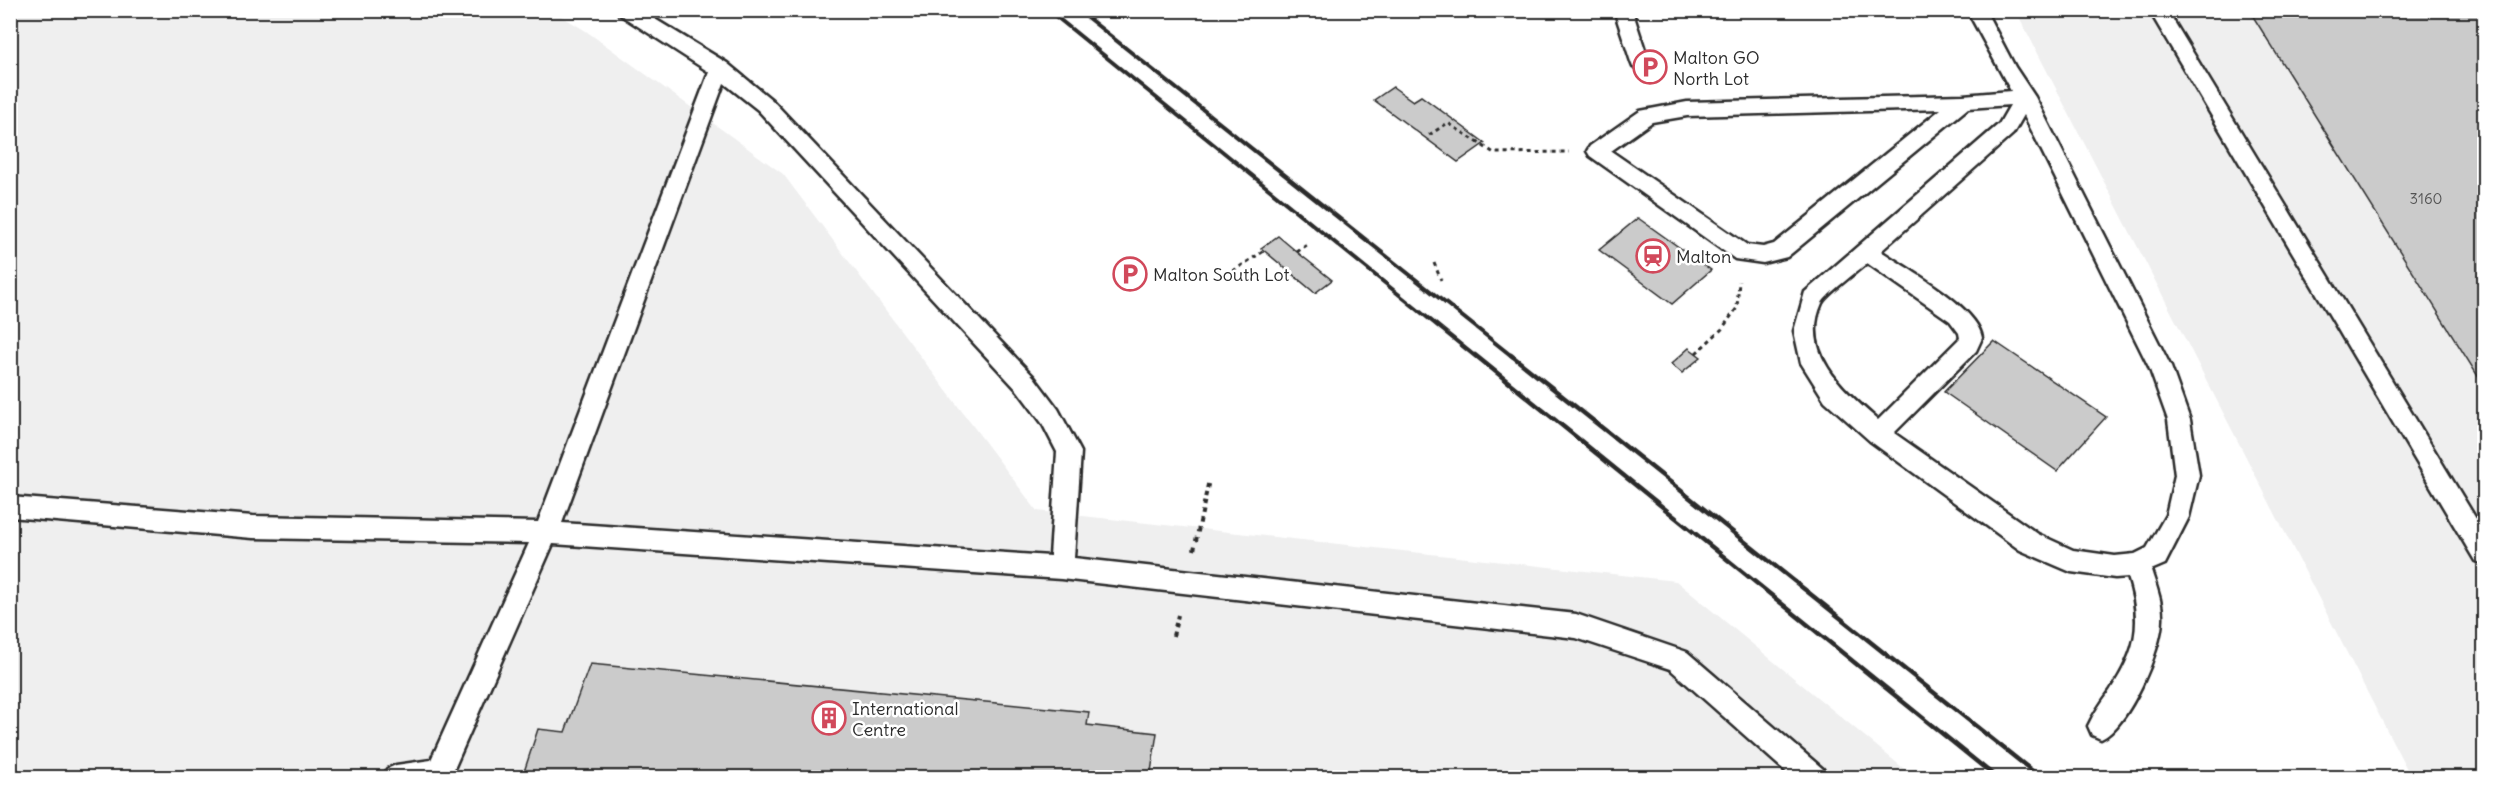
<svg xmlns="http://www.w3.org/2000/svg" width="2495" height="788" viewBox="0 0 2495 788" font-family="Delius,sans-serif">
  <rect width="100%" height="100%" fill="#fff"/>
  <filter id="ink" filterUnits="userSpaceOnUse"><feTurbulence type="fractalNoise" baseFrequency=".0167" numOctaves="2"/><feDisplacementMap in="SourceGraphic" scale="12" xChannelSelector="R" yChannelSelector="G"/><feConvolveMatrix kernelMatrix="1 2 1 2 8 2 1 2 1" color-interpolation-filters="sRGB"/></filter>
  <g filter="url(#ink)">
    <!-- built -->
    <g fill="#efefef">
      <polygon points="10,11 553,11 586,31 783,174 1037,511 1676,581 1914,777 11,777"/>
      <polygon points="2016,11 2484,11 2484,777 2411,777"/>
    </g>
    <!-- building -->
    <g fill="#cbcbcb" stroke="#2b2b2b" stroke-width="1.5">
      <polygon points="2249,10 2484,10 2484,386"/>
      <polygon points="1393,87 1413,101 1421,96 1485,143 1458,162 1374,100"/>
      <polygon points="1638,218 1711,270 1672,304 1599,250"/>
      <polygon points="1278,236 1297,252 1332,280 1315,293 1261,248"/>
      <polygon points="1994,341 2106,417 2057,471 1944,392"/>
      <polygon points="1689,348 1701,357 1682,373 1671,364"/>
      <polygon points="590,664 1089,712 1087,725 1157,733 1150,778 522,778 538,729 565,732"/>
    </g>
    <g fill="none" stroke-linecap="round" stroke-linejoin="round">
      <defs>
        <g id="lane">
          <path d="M616,10H640L727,63L772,100L1034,377L1058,409L1081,452L1074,558L1576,614L1687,652L1823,769L1827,778H1793L1670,669L1576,638L1061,579L553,544L450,778H383L387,769L396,765L431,760L529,543L253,538L10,517V497L253,516L538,522L709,72L619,14ZM724,83L758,110L1018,391L1042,423L1057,452L1050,556L562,523Z"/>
          <polygon points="1614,10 1632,10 1649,62 1647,67 1640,69 1633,67 1631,62"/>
          <path d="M1967,10H1985L2015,67L2035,97L2171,367L2190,420L2199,475L2189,517L2165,564L2151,570C2156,586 2163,603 2162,619C2162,649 2128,728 2101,739L2092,735L2088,726C2094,713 2102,702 2110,691C2137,650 2143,623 2128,577L2115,578L2071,572L2020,550L1870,441L1825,401L1801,363L1794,331L1805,292L1999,124L2010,105L1968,108L1787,257L1763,263L1735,259L1590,156L1587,151L1590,146L1640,111L1687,102L1963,95L2011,91ZM1941,109L1774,244L1763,247L1747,245L1611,151L1652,122L1687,116ZM2024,115L2149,367L2168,420L2175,475L2166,515L2147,548L2135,554L2115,556L2073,550L2038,534L1894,433L1976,351L1982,338C1978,307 1907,269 1881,251L2013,134ZM1867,263L1950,321L1959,333L1960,338L1878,420C1845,391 1799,353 1822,303C1827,294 1858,271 1867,263Z"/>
          <polygon points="2149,10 2167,10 2484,532 2484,564 2475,561"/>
        </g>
      </defs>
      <!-- lane casing -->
      <use href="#lane" stroke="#2b2b2b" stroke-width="5"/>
      <!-- path-far1 -->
      <g stroke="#2b2b2b" stroke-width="3" stroke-dasharray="4 4" stroke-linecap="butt">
        <polyline points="1429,135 1448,123 1494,153 1569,152"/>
        <polyline points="1297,252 1308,244"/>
        <polyline points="1434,263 1441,280"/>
        <polyline points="1233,271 1264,251"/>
        <polyline points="1696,353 1722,329 1737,308 1739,281"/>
      </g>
      <!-- path -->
      <g stroke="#2b2b2b" stroke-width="4" stroke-dasharray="4.5 4.5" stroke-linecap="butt">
        <polyline points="1194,550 1209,480"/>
        <polyline points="1173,636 1178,615"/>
      </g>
      <!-- lane -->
      <use href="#lane" fill="#fff" fill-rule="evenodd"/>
      <!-- rail-far1 -->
      <g stroke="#2b2b2b" stroke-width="4">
        <polyline points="1048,10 1476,357"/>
        <polyline points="1078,10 1513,357"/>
      </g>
      <!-- rail -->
      <g stroke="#2b2b2b" stroke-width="4.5">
        <polyline points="1475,355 1997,778"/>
        <polyline points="1511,355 2041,778"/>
      </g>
    </g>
  </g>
  <!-- icons -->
  <defs>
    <symbol id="parking-ring" viewBox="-11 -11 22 22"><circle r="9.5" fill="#fff" stroke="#d1495b" stroke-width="1.5"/><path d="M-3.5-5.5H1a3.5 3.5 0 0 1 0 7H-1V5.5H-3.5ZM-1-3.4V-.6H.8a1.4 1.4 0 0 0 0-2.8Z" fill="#d1495b"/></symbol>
    <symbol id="station-ring" viewBox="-11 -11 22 22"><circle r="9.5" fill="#fff" stroke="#d1495b" stroke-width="1.5"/><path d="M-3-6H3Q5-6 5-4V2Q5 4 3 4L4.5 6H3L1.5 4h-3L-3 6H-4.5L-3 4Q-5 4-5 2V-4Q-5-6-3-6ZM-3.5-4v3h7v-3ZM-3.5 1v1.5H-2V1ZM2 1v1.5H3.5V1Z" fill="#d1495b"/></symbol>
    <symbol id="building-ring" viewBox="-11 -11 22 22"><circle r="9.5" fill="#fff" stroke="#d1495b" stroke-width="1.5"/><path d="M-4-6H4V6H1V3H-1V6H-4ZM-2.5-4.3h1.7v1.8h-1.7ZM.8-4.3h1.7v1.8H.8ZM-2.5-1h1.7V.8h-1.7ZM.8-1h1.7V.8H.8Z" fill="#d1495b"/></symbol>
  </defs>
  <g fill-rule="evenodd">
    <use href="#parking-ring" x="1631" y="48" width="38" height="38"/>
    <use href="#station-ring" x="1634" y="237" width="38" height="38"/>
    <use href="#parking-ring" x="1111" y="255" width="38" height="38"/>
    <use href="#building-ring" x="810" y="699" width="38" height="38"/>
  </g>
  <g text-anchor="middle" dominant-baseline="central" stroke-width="5" stroke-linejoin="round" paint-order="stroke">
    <!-- number labels -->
    <g font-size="15" fill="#535353">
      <text x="2426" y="198">3160</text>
    </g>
    <!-- poi labels -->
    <g font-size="18" fill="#2b2b2b" stroke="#fff" text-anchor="start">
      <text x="1673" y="57">Malton GO<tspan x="1673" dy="21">North Lot</tspan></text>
      <text x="1676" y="256">Malton</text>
      <text x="1153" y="274">Malton South Lot</text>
      <text x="852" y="708">International<tspan x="852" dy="21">Centre</tspan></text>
    </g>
  </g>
  <!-- margin -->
  <rect width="2495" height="788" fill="none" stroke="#fff" stroke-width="36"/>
  <rect x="18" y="18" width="2459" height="752" fill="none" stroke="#2b2b2b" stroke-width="2" filter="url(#ink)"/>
</svg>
